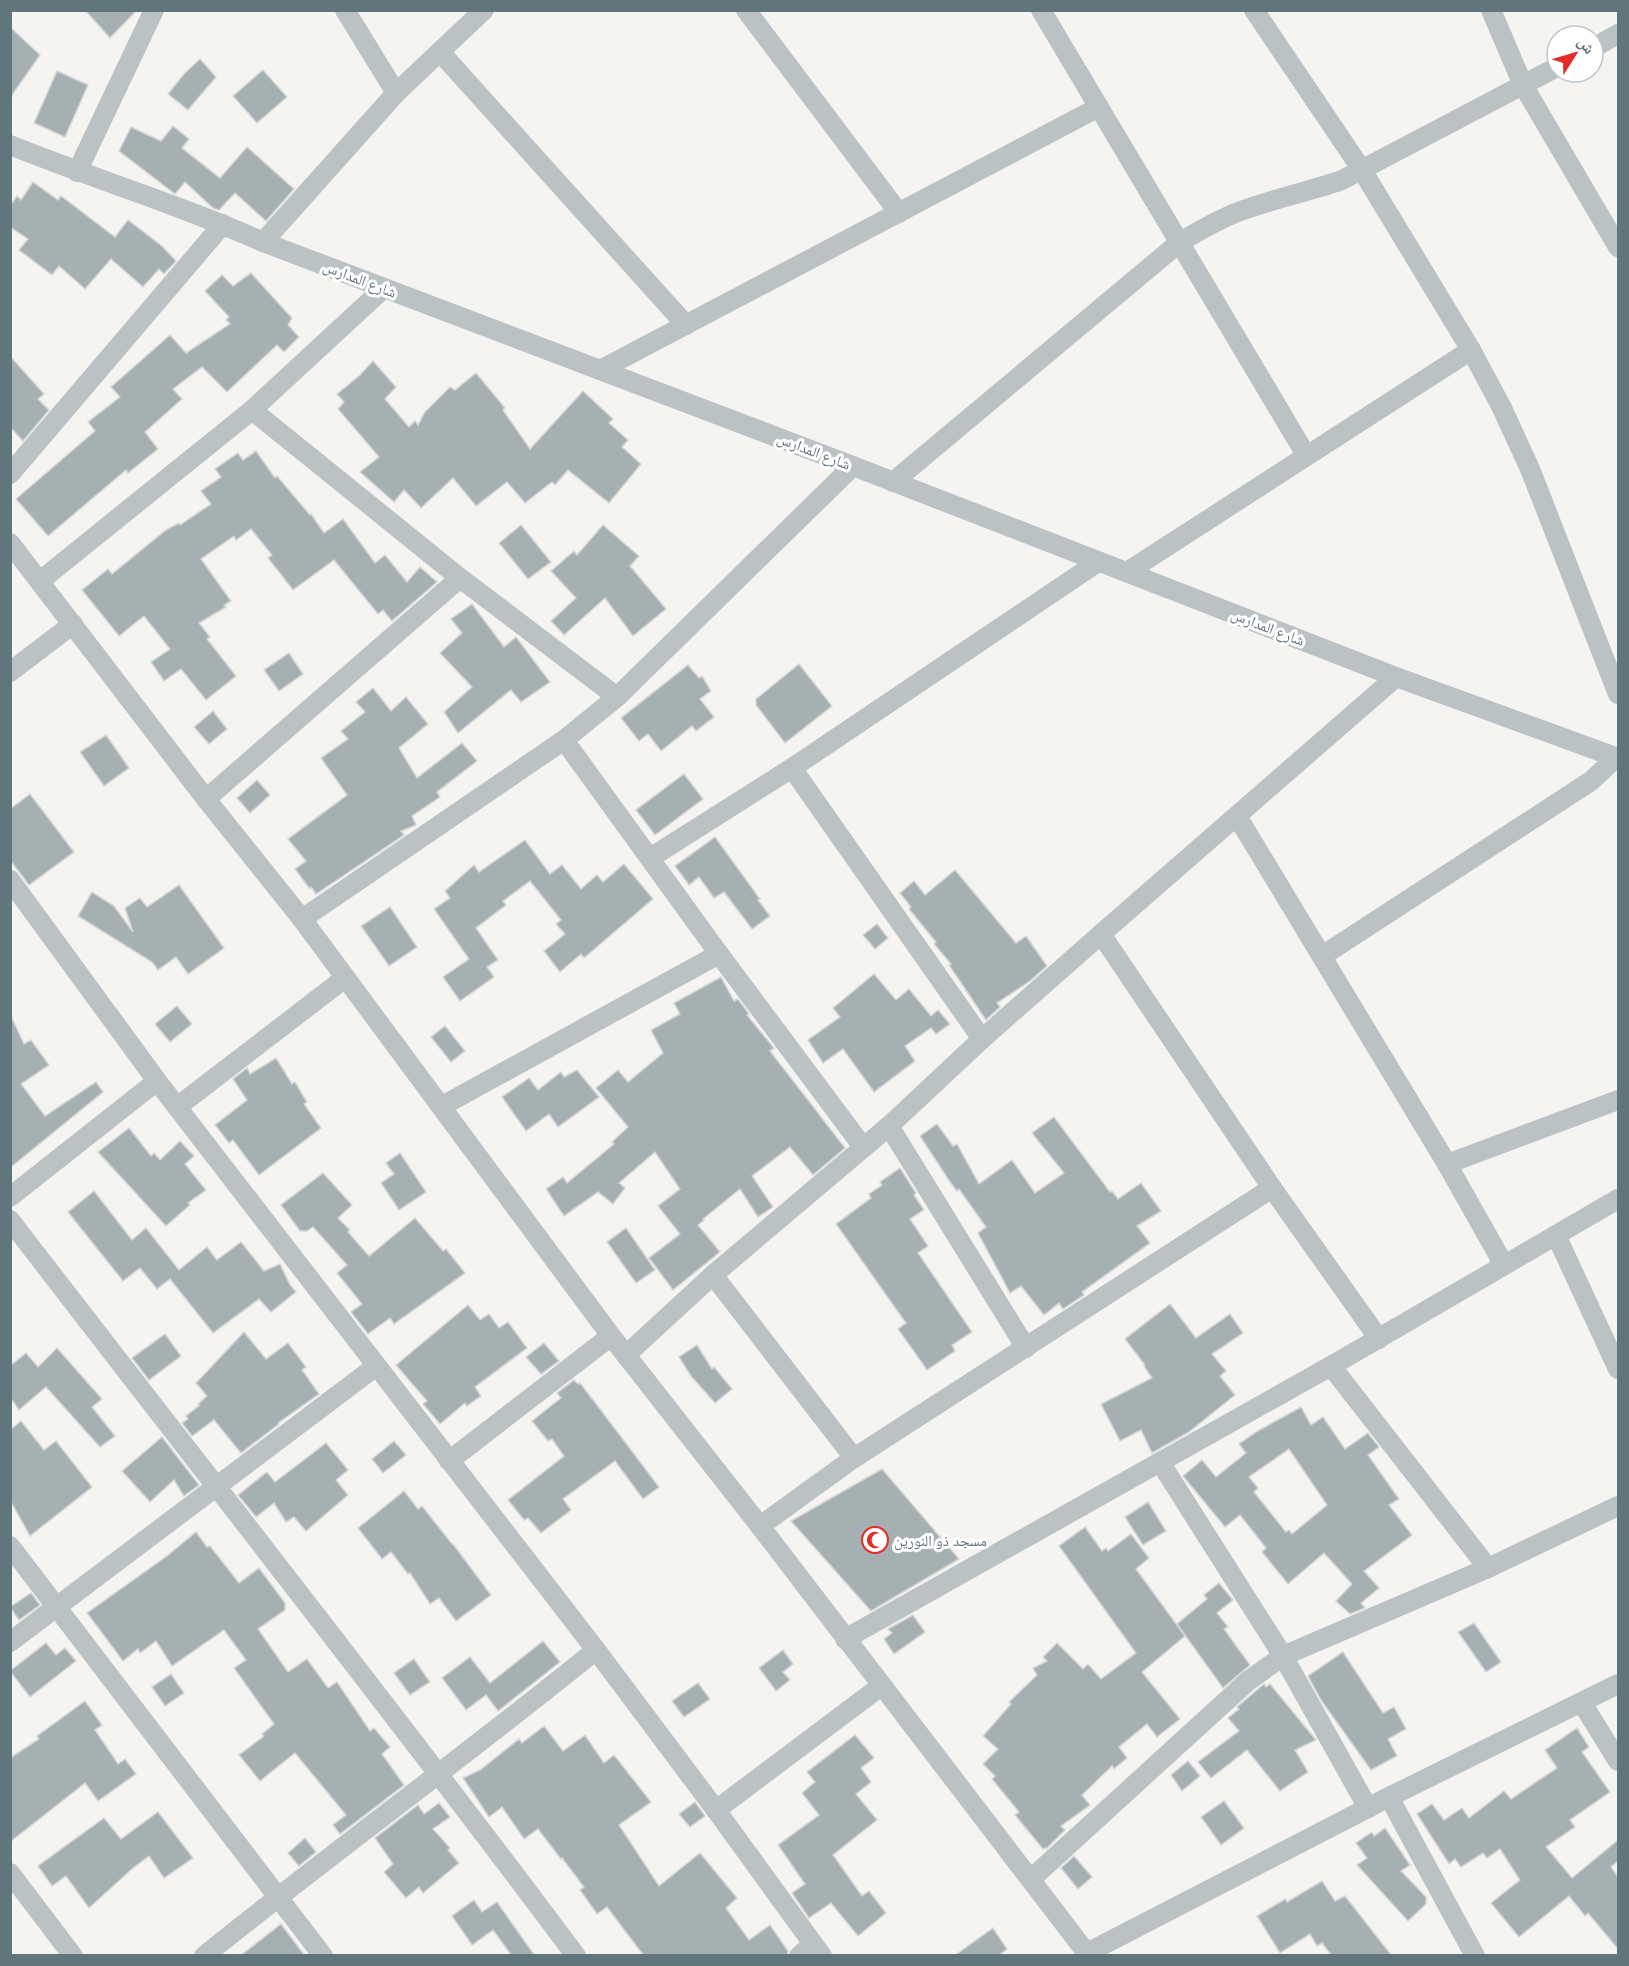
<svg xmlns="http://www.w3.org/2000/svg" width="1629" height="1966" viewBox="0 0 1629 1966" font-family="Montserrat,'Noto Naskh Arabic',sans-serif">
  <rect width="100%" height="100%" fill="#f5f4f1"/>
  <!-- building -->
  <g fill="#a5b0b3" stroke="#d6d6d4" stroke-width="1.5" fill-rule="evenodd">
    <polygon points="85,10 137,10 110,38"/>
    <polygon points="10,27 40,55 10,98"/>
    <polygon points="200,59 216,77 188,110 168,94 184,74"/>
    <polygon points="263,70 287,97 257,123 233,96"/>
    <polygon points="57,71 88,85 65,137 34,123"/>
    <polygon points="173,126 189,139 182,148 220,178 247,147 294,189 266,221 235,193 219,210 213,208 185,182 175,194 119,151 131,127 161,141"/>
    <polygon points="33,182 58,200 61,196 115,237 128,220 162,246 176,261 164,274 159,269 143,287 111,259 85,289 59,266 52,275 19,250 28,239 10,227 10,206 17,196 21,200"/>
    <polygon points="251,273 292,318 288,325 299,337 284,352 277,345 227,392 202,367 173,389 182,399 145,432 158,449 128,473 126,470 48,536 16,499 95,431 88,422 120,397 111,387 170,335 186,353 230,324 226,320 229,317 205,291 222,275 233,286"/>
    <polygon points="10,356 44,394 38,399 49,410 23,441 10,427"/>
    <polygon points="373,361 396,387 385,399 409,427 415,421 418,425 425,412 450,387 455,390 476,373 505,408 503,410 530,449 583,391 613,419 609,423 628,440 622,447 641,464 609,503 568,470 555,485 552,482 525,503 507,482 476,506 453,478 421,508 404,490 394,502 360,472 379,457 338,409 344,402 337,394 359,376"/>
    <polygon points="256,451 275,478 277,476 310,515 311,514 324,533 343,519 375,563 385,555 407,582 420,567 437,582 392,621 383,610 378,614 334,560 293,590 268,558 272,555 251,529 236,540 234,536 201,559 231,601 224,605 226,607 199,623 210,637 207,639 236,676 206,700 181,669 164,681 151,662 170,649 144,616 119,636 82,590 108,569 112,574 166,530 179,523 180,525 211,504 201,491 221,477 215,469 238,453 243,460"/>
    <polygon points="521,525 551,562 528,579 499,543"/>
    <polygon points="603,525 639,556 630,566 666,609 633,636 605,598 564,635 551,621 576,598 551,571 574,551 577,555"/>
    <polygon points="472,604 504,647 516,637 550,682 521,702 511,690 458,733 444,712 472,687 440,653 462,633 451,619"/>
    <polygon points="289,653 303,674 279,691 264,670"/>
    <polygon points="799,664 832,706 785,743 756,705 756,699"/>
    <polygon points="688,665 699,678 702,676 711,691 700,699 714,717 696,731 692,726 661,751 648,734 639,741 621,718"/>
    <polygon points="373,688 391,711 406,697 428,724 399,748 417,778 462,743 477,761 437,792 440,797 412,816 416,825 401,831 404,835 316,894 311,887 309,888 295,869 306,861 288,839 347,795 321,758 348,739 341,731 365,712 356,702"/>
    <polygon points="213,711 227,729 209,744 194,727"/>
    <polygon points="106,735 129,768 104,786 80,752"/>
    <polygon points="684,774 703,799 655,835 636,810"/>
    <polygon points="257,780 270,795 250,813 237,798"/>
    <polygon points="30,794 74,852 29,885 10,860 10,809"/>
    <polygon points="715,837 760,899 758,900 770,916 752,929 724,892 714,898 699,877 689,885 675,866"/>
    <polygon points="525,840 550,874 562,865 581,889 597,875 603,882 624,864 653,899 584,958 581,954 560,972 544,951 565,934 556,924 561,920 530,881 503,901 506,905 476,928 498,960 487,967 494,977 460,1001 443,977 469,959 434,909 450,898 445,891 474,865 479,872"/>
    <polygon points="955,870 1016,943 1026,936 1047,966 1030,981 997,1003 1000,1007 986,1020 949,965 951,964 934,944 936,942 909,909 911,907 900,893 914,881 925,895"/>
    <polygon points="179,885 224,948 188,974 176,957 158,970 152,962 78,916 92,892 114,906 133,932 125,908 140,898 147,907"/>
    <polygon points="390,907 417,947 389,966 361,926"/>
    <polygon points="877,924 888,938 875,949 863,935"/>
    <polygon points="874,974 896,1000 909,989 931,1016 938,1010 950,1024 936,1034 931,1028 905,1046 915,1061 874,1092 843,1049 823,1063 808,1040 840,1017 833,1008"/>
    <polygon points="721,977 734,1001 738,999 749,1014 747,1015 774,1048 770,1051 845,1148 813,1175 790,1147 752,1176 773,1207 758,1217 740,1189 703,1219 704,1220 698,1225 720,1252 673,1290 649,1258 680,1234 658,1206 680,1189 655,1152 619,1183 625,1188 613,1204 598,1192 564,1216 546,1189 563,1177 567,1183 614,1144 612,1142 628,1127 596,1088 618,1070 628,1082 663,1053 651,1030 680,1014 674,1003"/>
    <polygon points="177,1006 192,1024 170,1042 155,1024"/>
    <polygon points="11,1016 24,1044 31,1040 49,1065 21,1084 45,1116 96,1082 103,1092 11,1167"/>
    <polygon points="445,1026 465,1051 451,1062 431,1037"/>
    <polygon points="276,1058 292,1084 295,1082 307,1102 304,1104 321,1128 259,1175 233,1140 229,1143 215,1125 247,1100 233,1079 247,1068 250,1074"/>
    <polygon points="577,1070 599,1097 558,1127 549,1114 526,1131 502,1097 529,1078 538,1090 561,1072 564,1077"/>
    <polygon points="1054,1117 1110,1192 1112,1191 1118,1199 1141,1183 1161,1211 1137,1226 1150,1243 1082,1292 1084,1295 1063,1309 1059,1303 1044,1315 1021,1286 1010,1293 978,1233 986,1227 959,1189 957,1191 950,1182 920,1136 937,1124 953,1146 957,1144 979,1184 1012,1160 1035,1193 1064,1173 1032,1133"/>
    <polygon points="129,1128 151,1156 154,1153 160,1160 180,1141 194,1156 185,1164 206,1190 188,1203 190,1205 166,1226 98,1152"/>
    <polygon points="400,1153 426,1192 399,1210 381,1183 394,1174 386,1163"/>
    <polygon points="900,1168 916,1193 914,1195 924,1210 910,1219 928,1246 918,1253 972,1332 952,1345 955,1351 927,1370 898,1329 906,1323 836,1224 871,1198 869,1194 882,1185 880,1182"/>
    <polygon points="323,1173 352,1205 338,1218 350,1230 348,1232 369,1256 415,1218 443,1251 446,1249 465,1273 394,1324 390,1318 368,1334 351,1312 362,1304 337,1273 347,1265 313,1227 307,1231 300,1231 281,1205"/>
    <polygon points="94,1191 132,1240 146,1228 179,1270 207,1247 217,1260 241,1242 264,1271 280,1264 290,1285 296,1292 271,1312 259,1299 213,1333 170,1279 157,1289 140,1268 123,1281 68,1212"/>
    <polygon points="626,1228 655,1270 636,1283 607,1242"/>
    <polygon points="1170,1304 1196,1338 1230,1314 1243,1333 1212,1354 1226,1371 1220,1376 1235,1395 1189,1432 1152,1453 1141,1430 1120,1441 1101,1404 1152,1378 1144,1366 1145,1365 1125,1339"/>
    <polygon points="468,1305 480,1320 489,1314 499,1328 508,1322 527,1348 475,1387 481,1396 467,1406 465,1403 440,1424 423,1404 427,1401 396,1365"/>
    <polygon points="244,1332 266,1359 288,1343 306,1367 302,1370 319,1394 278,1423 279,1424 241,1453 214,1420 192,1436 182,1423 188,1419 186,1416 200,1405 198,1404 207,1396 196,1383"/>
    <polygon points="165,1334 181,1356 149,1380 132,1358"/>
    <polygon points="544,1343 559,1361 541,1374 526,1357"/>
    <polygon points="697,1345 712,1369 714,1367 732,1389 715,1403 691,1376 679,1357"/>
    <polygon points="57,1348 102,1399 92,1407 115,1436 100,1447 46,1387 19,1410 10,1397 10,1366 26,1353 38,1367"/>
    <polygon points="574,1380 578,1384 580,1383 600,1409 659,1487 643,1499 615,1461 563,1499 571,1510 541,1533 528,1518 524,1520 508,1500 564,1456 552,1439 548,1441 532,1421 561,1398 557,1393"/>
    <path d="M1301,1407L1311,1425L1323,1417L1345,1449L1368,1433L1379,1447L1368,1455L1399,1499L1389,1505L1412,1535L1364,1571L1379,1588L1361,1603L1365,1608L1350,1614L1336,1601L1352,1584L1324,1553L1288,1584L1262,1552L1266,1548L1240,1515L1225,1527L1183,1476L1202,1460L1216,1477L1246,1453L1239,1444L1256,1432ZM1289,1449L1327,1505L1292,1534L1289,1530L1286,1532L1254,1492L1258,1488L1249,1477Z"/>
    <polygon points="21,1421 44,1450 56,1441 92,1487 30,1536 10,1500 10,1430"/>
    <polygon points="162,1437 199,1485 184,1496 174,1480 150,1502 122,1471"/>
    <polygon points="394,1441 406,1455 383,1473 372,1459"/>
    <polygon points="326,1443 348,1470 336,1480 348,1495 306,1531 294,1517 286,1522 274,1503 256,1517 238,1495 267,1472 275,1482"/>
    <polygon points="882,1469 959,1559 871,1611 791,1521"/>
    <polygon points="404,1491 418,1509 422,1506 452,1544 453,1544 491,1595 456,1621 439,1598 430,1604 410,1573 408,1574 391,1552 382,1559 358,1528"/>
    <polygon points="1148,1502 1166,1531 1143,1545 1125,1517"/>
    <polygon points="1085,1527 1102,1551 1106,1548 1108,1551 1131,1534 1149,1558 1136,1569 1185,1636 1142,1672 1180,1719 1157,1737 1147,1724 1119,1747 1127,1758 1114,1769 1112,1766 1082,1795 1090,1805 1061,1826 1065,1830 1046,1849 1045,1848 1043,1849 1015,1815 1019,1812 992,1779 995,1776 983,1764 998,1749 983,1736 1011,1704 1009,1702 1037,1675 1033,1668 1047,1661 1043,1657 1057,1643 1083,1669 1088,1664 1101,1679 1136,1653 1059,1546"/>
    <polygon points="196,1532 207,1547 210,1546 239,1583 259,1568 285,1603 285,1610 258,1629 288,1672 307,1659 328,1688 337,1682 370,1731 374,1728 390,1747 382,1754 404,1785 340,1834 333,1825 346,1815 295,1753 260,1781 239,1755 264,1736 262,1734 274,1724 234,1668 246,1660 224,1630 172,1666 156,1641 140,1653 138,1649 123,1661 87,1613 167,1556"/>
    <polygon points="1219,1583 1233,1600 1217,1613 1228,1627 1224,1629 1250,1665 1223,1688 1177,1624 1207,1599 1204,1595"/>
    <polygon points="31,1593 40,1605 19,1620 10,1607"/>
    <polygon points="913,1615 925,1632 894,1654 884,1639 892,1633 888,1629"/>
    <polygon points="1474,1623 1501,1662 1486,1672 1458,1632"/>
    <polygon points="543,1641 560,1662 498,1711 486,1695 466,1710 442,1678 470,1657 490,1683"/>
    <polygon points="46,1643 56,1655 65,1648 76,1661 30,1697 10,1671"/>
    <polygon points="783,1650 793,1664 783,1672 790,1680 776,1691 759,1668"/>
    <polygon points="1343,1652 1383,1713 1394,1707 1406,1729 1388,1739 1397,1756 1371,1770 1321,1700 1308,1676"/>
    <polygon points="414,1659 430,1682 410,1695 394,1673"/>
    <polygon points="171,1674 184,1693 165,1706 152,1687"/>
    <polygon points="698,1683 710,1699 684,1717 672,1701"/>
    <polygon points="1264,1684 1266,1687 1270,1684 1316,1740 1295,1750 1308,1772 1280,1791 1247,1750 1211,1778 1198,1762 1239,1731 1228,1718 1239,1709 1237,1707"/>
    <polygon points="85,1701 102,1725 95,1730 118,1764 125,1759 136,1774 98,1801 85,1783 10,1842 10,1758 39,1739 37,1736"/>
    <polygon points="544,1726 563,1751 585,1735 604,1763 614,1755 651,1802 619,1825 659,1886 700,1853 737,1898 726,1908 749,1940 770,1925 788,1951 787,1956 644,1956 607,1907 597,1914 580,1890 584,1887 562,1858 561,1859 538,1829 524,1839 502,1807 489,1817 463,1778 480,1770 519,1739 522,1743"/>
    <polygon points="1577,1728 1589,1747 1582,1752 1610,1792 1570,1820 1575,1827 1546,1847 1572,1878 1618,1840 1618,1861 1611,1867 1618,1877 1618,1949 1588,1913 1585,1916 1569,1896 1519,1937 1491,1903 1520,1880 1500,1849 1487,1858 1483,1853 1461,1867 1455,1859 1449,1864 1417,1814 1432,1804 1444,1820 1462,1808 1469,1818 1504,1791 1511,1799 1557,1768 1545,1750"/>
    <polygon points="855,1735 874,1758 861,1768 871,1782 856,1794 877,1820 833,1855 862,1896 869,1891 886,1913 858,1936 831,1903 809,1918 792,1893 805,1884 778,1845 819,1815 802,1793 815,1782 807,1772"/>
    <polygon points="1188,1761 1200,1776 1182,1791 1171,1775"/>
    <polygon points="1224,1801 1244,1828 1221,1845 1201,1817"/>
    <polygon points="695,1802 705,1816 690,1827 679,1814"/>
    <polygon points="439,1803 450,1817 433,1829 450,1848 448,1850 459,1863 423,1893 419,1887 406,1898 384,1872 393,1864 375,1838 418,1805 424,1814"/>
    <polygon points="158,1812 193,1858 164,1878 149,1856 133,1868 89,1908 66,1876 52,1886 38,1866 104,1818 121,1839"/>
    <polygon points="1385,1828 1410,1865 1401,1871 1426,1897 1426,1904 1408,1921 1357,1865 1367,1858 1356,1843 1372,1832 1374,1836"/>
    <polygon points="305,1838 316,1852 299,1866 288,1853"/>
    <polygon points="1074,1856 1092,1877 1078,1889 1061,1868"/>
    <polygon points="1322,1881 1335,1901 1345,1896 1392,1956 1332,1956 1322,1943 1317,1946 1310,1934 1280,1953 1257,1916 1285,1899 1287,1902"/>
    <polygon points="474,1900 482,1912 497,1902 535,1956 512,1956 493,1930 472,1945 452,1916"/>
    <polygon points="281,1924 305,1956 240,1956"/>
    <polygon points="993,1928 1007,1949 998,1956 954,1956"/>
  </g>
  <g fill="none" stroke-linecap="round" stroke-linejoin="round">
    <!-- minor -->
    <g stroke="#bbc2c4" stroke-width="20">
      <polyline points="746,10 899,213"/>
      <polyline points="1041,10 1306,455"/>
      <polyline points="1254,10 1362,170 1471,350 1502,408 1530,469 1618,694"/>
      <polyline points="1491,10 1523,85 1618,247"/>
      <polyline points="1593,48 1618,34"/>
      <polyline points="441,53 686,325"/>
      <polyline points="396,93 484,10"/>
      <path d="M10,145C94,179 181,205 263,242L853,466L1396,677L1618,758"/>
      <polyline points="77,172 154,10"/>
      <polyline points="263,242 396,93 345,10"/>
      <polyline points="600,370 1099,107"/>
      <polyline points="252,410 460,578 617,697"/>
      <polyline points="10,474 223,224"/>
      <path d="M893,482L1180,242C1199,231 1217,220 1238,212C1272,199 1308,192 1342,180L1557,67"/>
      <polyline points="10,543 206,799 302,919 611,1336 760,1526 1089,1956"/>
      <polyline points="1127,572 1471,350"/>
      <polyline points="40,581 252,410 384,288"/>
      <polyline points="10,672 73,624"/>
      <polyline points="792,768 982,1039"/>
      <polyline points="206,799 460,578"/>
      <polyline points="1237,816 1447,1164 1504,1265"/>
      <polyline points="650,858 792,768 1098,562"/>
      <polyline points="10,880 157,1081 596,1650 716,1810 822,1956"/>
      <polyline points="302,919 564,740 617,697 853,466"/>
      <polyline points="1101,934 1272,1188 1379,1339"/>
      <polyline points="719,954 863,1147"/>
      <polyline points="1322,956 1591,781 1617,757"/>
      <polyline points="442,1106 719,954 564,740"/>
      <polyline points="177,1107 345,978"/>
      <polyline points="889,1126 1026,1348"/>
      <polyline points="1447,1164 1618,1100"/>
      <polyline points="10,1197 157,1081"/>
      <path d="M10,1220C199,1466 391,1708 576,1956"/>
      <polyline points="1556,1235 1618,1369"/>
      <polyline points="713,1275 854,1458"/>
      <polyline points="626,1355 713,1275 889,1126 982,1039 1101,934 1396,677"/>
      <polyline points="1331,1366 1488,1568"/>
      <polyline points="449,1461 611,1336"/>
      <polyline points="1160,1462 1283,1656 1368,1808"/>
      <polyline points="760,1526 854,1458 1272,1188"/>
      <polyline points="10,1546 323,1956"/>
      <polyline points="845,1639 1331,1366 1618,1199"/>
      <polyline points="10,1642 375,1367"/>
      <polyline points="1582,1703 1618,1761"/>
      <polyline points="1389,1797 1475,1956"/>
      <polyline points="716,1810 881,1686"/>
      <polyline points="10,1873 73,1956"/>
      <polyline points="1031,1879 1248,1681 1283,1656 1488,1568 1618,1506"/>
      <polyline points="1087,1953 1389,1797 1618,1684"/>
      <path d="M204,1956C333,1852 467,1755 596,1650"/>
      <polyline points="799,1956 813,1944"/>
    </g>
  </g>
  <!-- icons -->
  <defs>
    <symbol id="mosque-ring" viewBox="-11 -11 22 22"><circle r="9.5" fill="#fff" stroke="#e12d26" stroke-width="1.5"/><path d="M3.5-4.9A6 6 0 1 0 3.5 4.9A5 5 0 1 1 3.5-4.9Z" fill="#e12d26"/></symbol>
  </defs>
  <g fill-rule="evenodd">
    <use href="#mosque-ring" x="860" y="1525" width="30" height="30"/>
  </g>
  <g text-anchor="middle" dominant-baseline="central" stroke-width="6" stroke-linejoin="round" paint-order="stroke">
    <!-- street labels -->
    <g font-size="15" fill="#60767c" stroke="#fff">
      <text transform="translate(360 279) rotate(21)">شارع المدارس</text>
      <text transform="translate(814 451) rotate(21)">شارع المدارس</text>
      <text transform="translate(1268 627) rotate(21)">شارع المدارس</text>
    </g>
    <!-- poi labels -->
    <g font-size="15" fill="#60767c" stroke="#fff" text-anchor="start">
      <text x="894" y="1540">مسجد ذو النورين</text>
    </g>
  </g>
  <!-- border -->
  <rect width="1629" height="1966" fill="none" stroke="#60767c" stroke-width="24"/>
  <!-- north arrow -->
  <g transform="translate(1575 54) rotate(53)"><circle r="28" fill="#ffffff" stroke="#bfc8cb" stroke-width="1.5"/>
  <path d="M0-4.5L10 22L0 15L-10 22Z" fill="#e12d26"/>
  <text y="-9" font-size="16" font-weight="bold" text-anchor="middle" fill="#60767c">ش</text>
  </g>
</svg>
